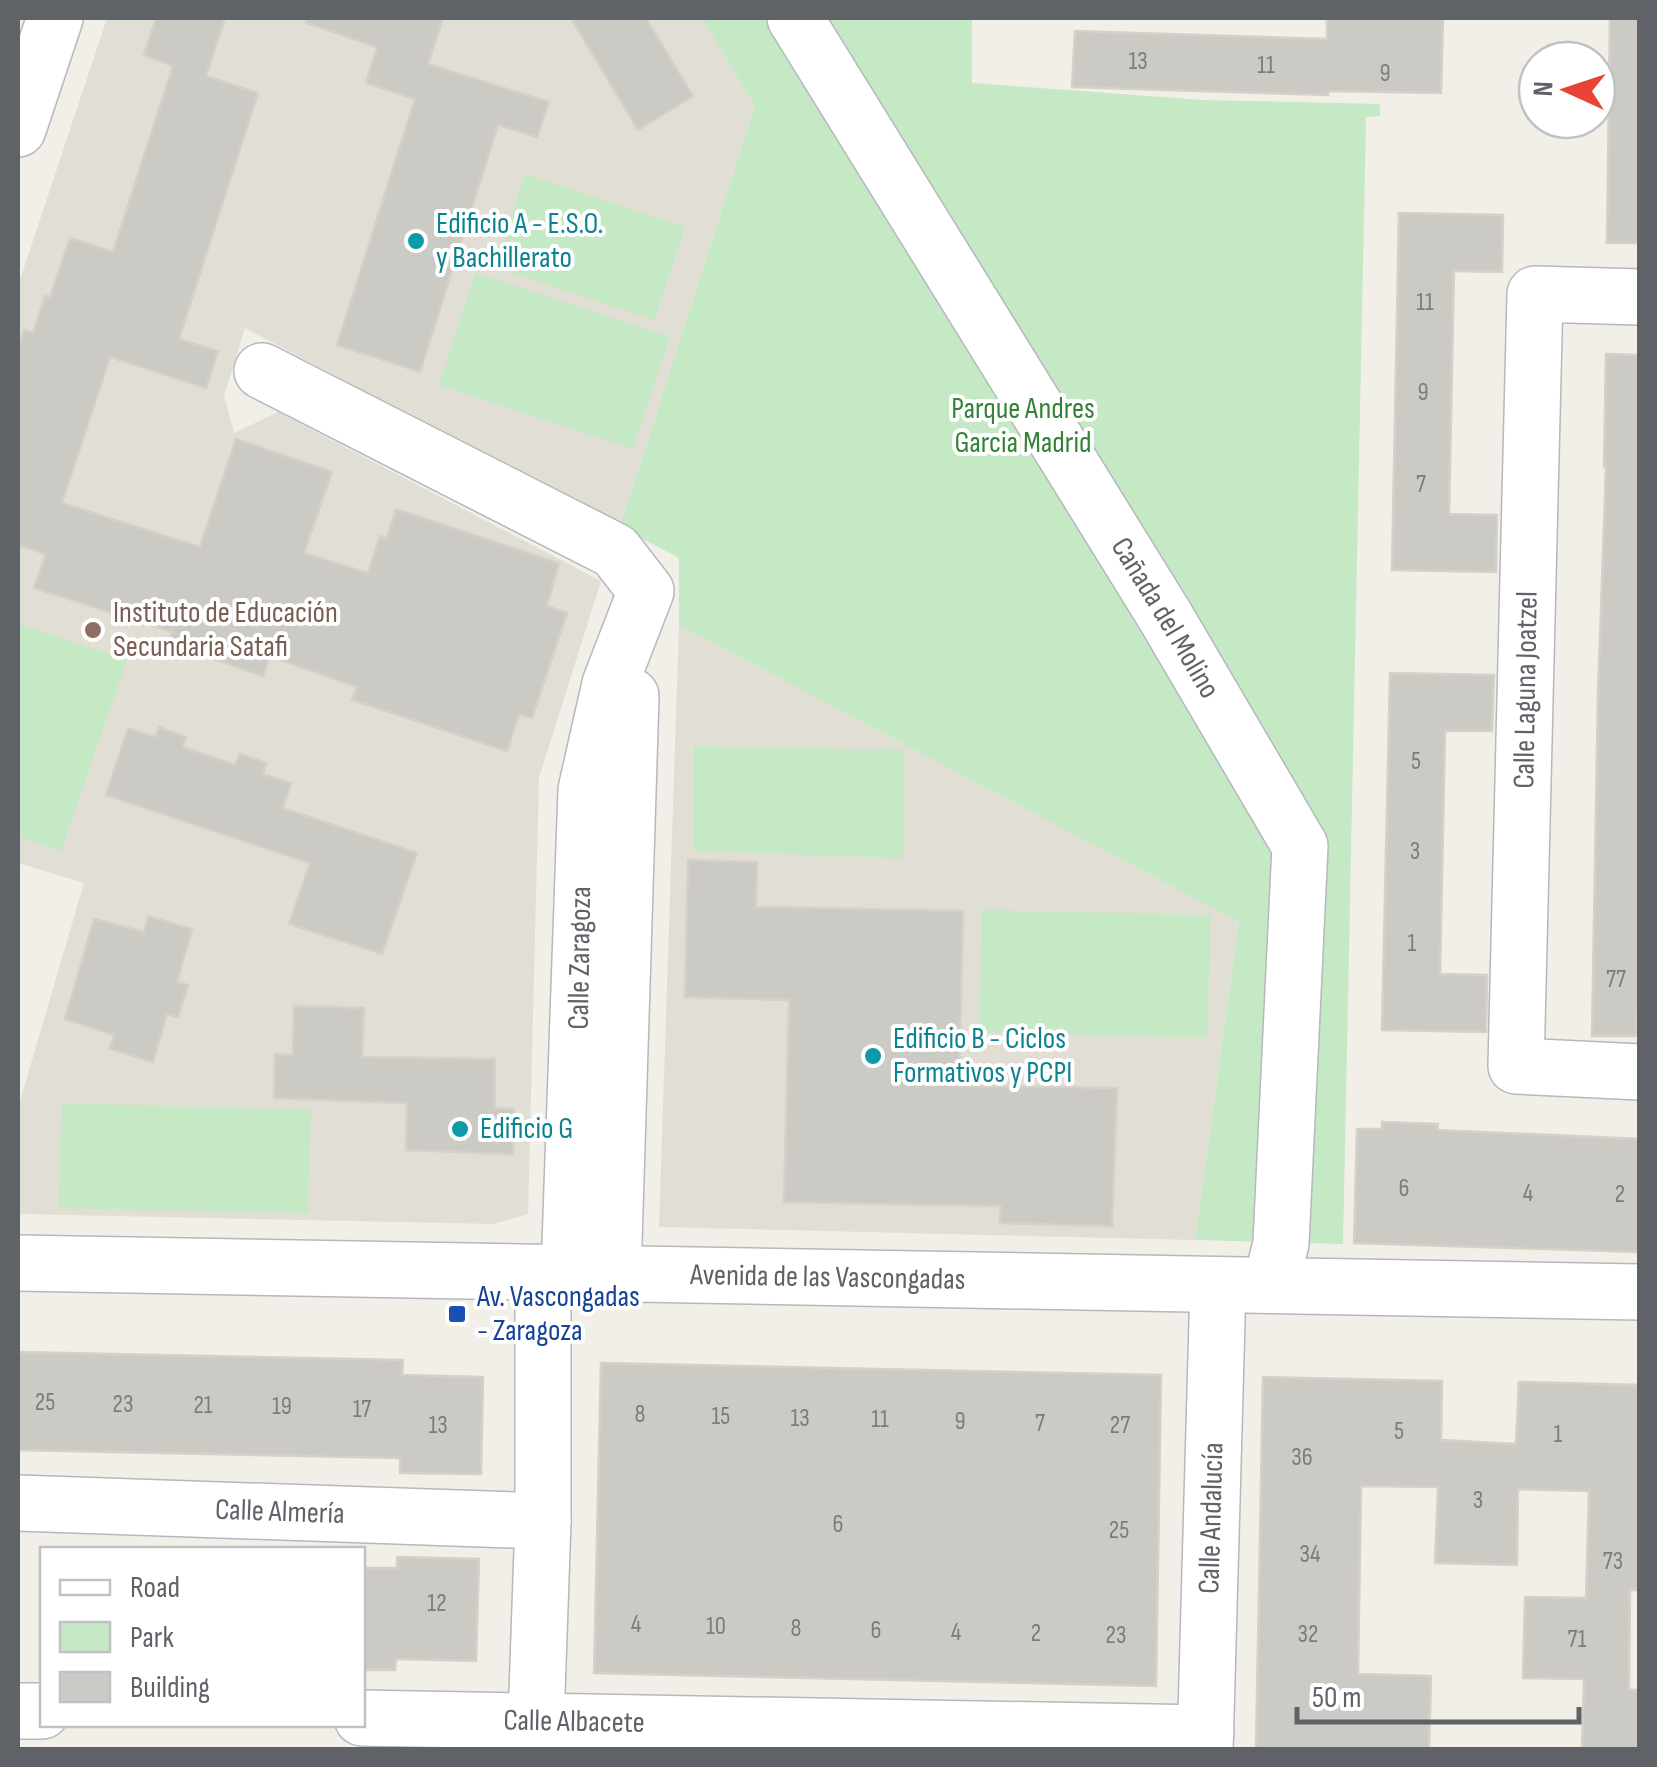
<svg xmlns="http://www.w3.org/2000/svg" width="1657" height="1767" viewBox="0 0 1657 1767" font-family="'Sofia Sans Condensed',sans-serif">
  <rect width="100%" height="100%" fill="#f1efe8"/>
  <!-- education -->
  <g fill="#e1ded6">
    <polygon points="107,18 702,18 755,106 620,527 245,328 224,396 234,433 278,412 601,581 539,778 528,1214 494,1224 18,1214 18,1108 84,883 18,863 18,286"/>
    <polygon points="679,625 1239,922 1195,1240 659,1227"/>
  </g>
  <!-- green -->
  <g fill="#c5e8c5">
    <polygon points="702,18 972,18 972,83 1202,100 1380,104 1380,116 1366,117 1343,1244 1195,1240 1239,922 679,625 679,558 620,527 755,106"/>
    <polygon points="525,174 685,227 654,320 494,267"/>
    <polygon points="475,273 670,337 633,449 439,385"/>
    <polygon points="18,624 127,660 61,851 18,837"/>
    <polygon points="694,746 903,750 903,858 694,851"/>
    <polygon points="982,910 1211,915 1207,1038 979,1032"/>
    <polygon points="62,1103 311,1110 308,1213 58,1208"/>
  </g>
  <!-- building -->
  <g fill="#cccac5" stroke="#d6d1c6" stroke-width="2.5">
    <polygon points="156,18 225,18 206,76 258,93 179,339 218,351 206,388 110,357 62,503 200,547 236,439 332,472 304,553 368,573 380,536 387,538 396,509 559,563 547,606 567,613 532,718 519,714 507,751 352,700 357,687 270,656 263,676 168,643 172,632 34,588 46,554 18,545 18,350 24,330 33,333 45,296 50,297 70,238 113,252 173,66 144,55"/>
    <polygon points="307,18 443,18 428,64 549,102 537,137 498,125 420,372 337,345 415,99 366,83 377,47 306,23"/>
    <polygon points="571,18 646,18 693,96 638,130"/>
    <polygon points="1327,18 1443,18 1441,93 1328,91 1328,95 1072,87 1075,31 1327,39"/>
    <polygon points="1610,18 1640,18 1640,243 1607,243"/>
    <polygon points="1399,213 1503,215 1502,272 1454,271 1449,514 1497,515 1496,572 1392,570"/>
    <polygon points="1606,354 1640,355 1640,1010 1637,1010 1636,1036 1592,1036 1598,694 1606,467 1604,467"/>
    <polygon points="1390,673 1494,675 1492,731 1445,731 1440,974 1487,975 1486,1032 1382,1030"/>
    <polygon points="159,727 186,737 183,747 235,765 240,754 266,763 263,774 291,783 283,808 417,853 382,954 289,924 310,863 106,795 128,728 155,737"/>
    <polygon points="688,860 757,862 756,907 963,911 959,1086 1117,1088 1112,1226 1000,1223 1001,1206 784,1202 789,1000 685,997"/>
    <polygon points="148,916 192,929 177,982 188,985 178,1017 167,1014 153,1062 110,1049 114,1035 65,1019 94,919 144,932"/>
    <polygon points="294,1006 364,1008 362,1057 495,1059 495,1108 514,1109 513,1154 406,1150 407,1103 274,1098 275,1054 293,1055"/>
    <polygon points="1382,1122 1438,1124 1437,1130 1640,1139 1640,1252 1354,1243 1357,1129 1382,1129"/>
    <polygon points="18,1352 403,1360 402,1375 483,1377 481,1474 400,1473 400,1458 18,1450"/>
    <polygon points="601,1363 1161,1375 1156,1686 594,1673"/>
    <polygon points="1263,1377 1442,1381 1441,1440 1516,1444 1519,1382 1640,1385 1640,1590 1630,1590 1629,1690 1640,1690 1640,1748 1582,1750 1584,1679 1523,1678 1525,1597 1586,1598 1589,1491 1518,1489 1517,1565 1435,1563 1438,1487 1361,1486 1358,1674 1431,1676 1429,1750 1256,1750"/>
    <polygon points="397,1557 479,1559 476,1661 396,1659 395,1670 362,1670 362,1568 397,1568"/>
  </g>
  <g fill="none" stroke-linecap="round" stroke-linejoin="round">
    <defs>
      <g id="minor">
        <path id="s1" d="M795,18L1165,616L1300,846L1281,1243L1271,1285"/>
        <polyline points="18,129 55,18"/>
        <polyline points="1640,297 1535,294 1516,1066 1640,1072"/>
        <polyline points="262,371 615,551 646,591 610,684 586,790 569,1273"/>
        <path id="s2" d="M18,1263L1640,1292"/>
        <polyline points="613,1274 631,696"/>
        <path id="s3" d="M18,1503L543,1521"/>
        <polyline points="18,1711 42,1711"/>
        <path id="s4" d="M362,1718L1206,1733"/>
        <polyline points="535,1750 543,1521 543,1272"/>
        <path id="s5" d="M1205,1750L1218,1285"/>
      </g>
    </defs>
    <!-- minor casing -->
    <use href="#minor" stroke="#b5b8bc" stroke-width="58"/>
    <!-- minor -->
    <use href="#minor" stroke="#fff" stroke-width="55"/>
  </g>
  <!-- markers -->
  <g fill="#0f9aa8" stroke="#fff" stroke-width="4">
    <circle cx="416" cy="241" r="10"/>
    <circle cx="873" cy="1056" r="10"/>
    <circle cx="460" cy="1129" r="10"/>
  </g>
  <circle fill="#8d6e63" stroke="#fff" stroke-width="4" cx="93" cy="630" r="10"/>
  <rect fill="#1a4fb4" stroke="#fff" stroke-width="4" x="447" y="1304" width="20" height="20" rx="5"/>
  <g text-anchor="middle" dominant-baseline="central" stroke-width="8" stroke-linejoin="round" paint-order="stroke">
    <!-- number labels -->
    <g font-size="25" fill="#7a7d7f">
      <text x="1138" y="61">13</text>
      <text x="1266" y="65">11</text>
      <text x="1385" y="73">9</text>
      <text x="1425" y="302">11</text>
      <text x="1423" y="392">9</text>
      <text x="1421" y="484">7</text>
      <text x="1416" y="761">5</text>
      <text x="1415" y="851">3</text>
      <text x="1412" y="943">1</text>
      <text x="1616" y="979">77</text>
      <text x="1404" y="1188">6</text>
      <text x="1528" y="1193">4</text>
      <text x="1620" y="1194">2</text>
      <text x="45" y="1402">25</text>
      <text x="123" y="1404">23</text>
      <text x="203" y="1405">21</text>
      <text x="282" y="1406">19</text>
      <text x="362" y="1409">17</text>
      <text x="640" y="1414">8</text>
      <text x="721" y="1416">15</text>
      <text x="800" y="1418">13</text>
      <text x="880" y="1419">11</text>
      <text x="960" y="1421">9</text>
      <text x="1040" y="1423">7</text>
      <text x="438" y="1425">13</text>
      <text x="1120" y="1425">27</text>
      <text x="1399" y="1431">5</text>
      <text x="1558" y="1434">1</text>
      <text x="1302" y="1457">36</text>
      <text x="1478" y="1500">3</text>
      <text x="838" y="1524">6</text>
      <text x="1119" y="1530">25</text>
      <text x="1310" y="1554">34</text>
      <text x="1613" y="1561">73</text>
      <text x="437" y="1603">12</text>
      <text x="636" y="1624">4</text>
      <text x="716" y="1626">10</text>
      <text x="796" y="1628">8</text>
      <text x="876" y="1630">6</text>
      <text x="956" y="1632">4</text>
      <text x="1036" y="1633">2</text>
      <text x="1308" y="1634">32</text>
      <text x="1116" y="1635">23</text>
      <text x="1577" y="1639">71</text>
    </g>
    <!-- culture labels -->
    <g font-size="30" fill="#0d838f" stroke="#fff" text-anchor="start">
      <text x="436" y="224">Edificio A - E.S.O.<tspan x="436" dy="34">y Bachillerato</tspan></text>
      <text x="893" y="1039">Edificio B - Ciclos<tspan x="893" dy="34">Formativos y PCPI</tspan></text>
      <text x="480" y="1129">Edificio G</text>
    </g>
    <!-- park labels -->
    <g font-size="30" fill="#348238" stroke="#fff">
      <text x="1023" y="409">Parque Andres<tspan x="1023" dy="34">Garcia Madrid</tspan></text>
    </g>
    <!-- education labels -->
    <g font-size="30" fill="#785e54" stroke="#fff" text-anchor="start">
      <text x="113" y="613">Instituto de Educación<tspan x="113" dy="34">Secundaria Satafi</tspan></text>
    </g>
    <!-- street labels -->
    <g font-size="30" fill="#5f6368" stroke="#fff">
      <text stroke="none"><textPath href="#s1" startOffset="705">Cañada del Molino</textPath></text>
      <text transform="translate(1526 690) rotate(-89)">Calle Laguna Joatzel</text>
      <text transform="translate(580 958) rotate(-89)">Calle Zaragoza</text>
      <text stroke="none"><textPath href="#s2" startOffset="810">Avenida de las Vascongadas</textPath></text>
      <text stroke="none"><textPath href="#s3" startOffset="262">Calle Almería</textPath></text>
      <text stroke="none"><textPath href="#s5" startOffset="232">Calle Andalucía</textPath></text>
      <text stroke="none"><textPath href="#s4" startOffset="212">Calle Albacete</textPath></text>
    </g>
    <!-- transit labels -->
    <g font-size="30" fill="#164399" stroke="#fff" text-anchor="start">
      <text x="477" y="1297">Av. Vascongadas<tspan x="477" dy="34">- Zaragoza</tspan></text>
    </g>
  </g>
  <!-- border -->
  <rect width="1657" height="1767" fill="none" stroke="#5f6368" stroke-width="40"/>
  <!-- legend -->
  <rect x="40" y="1547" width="325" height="180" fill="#ffffff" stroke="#bfc1c3" stroke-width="2.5"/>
  <rect x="60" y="1580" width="50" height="15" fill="#ffffff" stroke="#bfc1c3" stroke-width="2.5"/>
  <text x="130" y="1597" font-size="30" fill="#5f6368">Road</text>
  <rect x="60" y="1622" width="50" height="30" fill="#c5e8c5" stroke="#bfc1c3" stroke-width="2.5"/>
  <text x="130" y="1647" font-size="30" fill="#5f6368">Park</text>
  <rect x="60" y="1672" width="50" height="30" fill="#cccac5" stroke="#bfc1c3" stroke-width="2.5"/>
  <text x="130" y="1697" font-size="30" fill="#5f6368">Building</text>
  <!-- north arrow -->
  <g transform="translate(1567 90) rotate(273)"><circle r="48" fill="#ffffff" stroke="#bfc1c3" stroke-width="2.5"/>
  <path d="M0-8L18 38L0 25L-18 38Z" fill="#ea4335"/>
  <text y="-15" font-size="28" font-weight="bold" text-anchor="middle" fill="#5f6368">N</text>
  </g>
  <!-- scale -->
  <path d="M1297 1707v15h282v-15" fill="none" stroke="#5f6368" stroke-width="5"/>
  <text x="1312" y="1707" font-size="30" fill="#5f6368" stroke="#ffffff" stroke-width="8" paint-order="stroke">50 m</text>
</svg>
